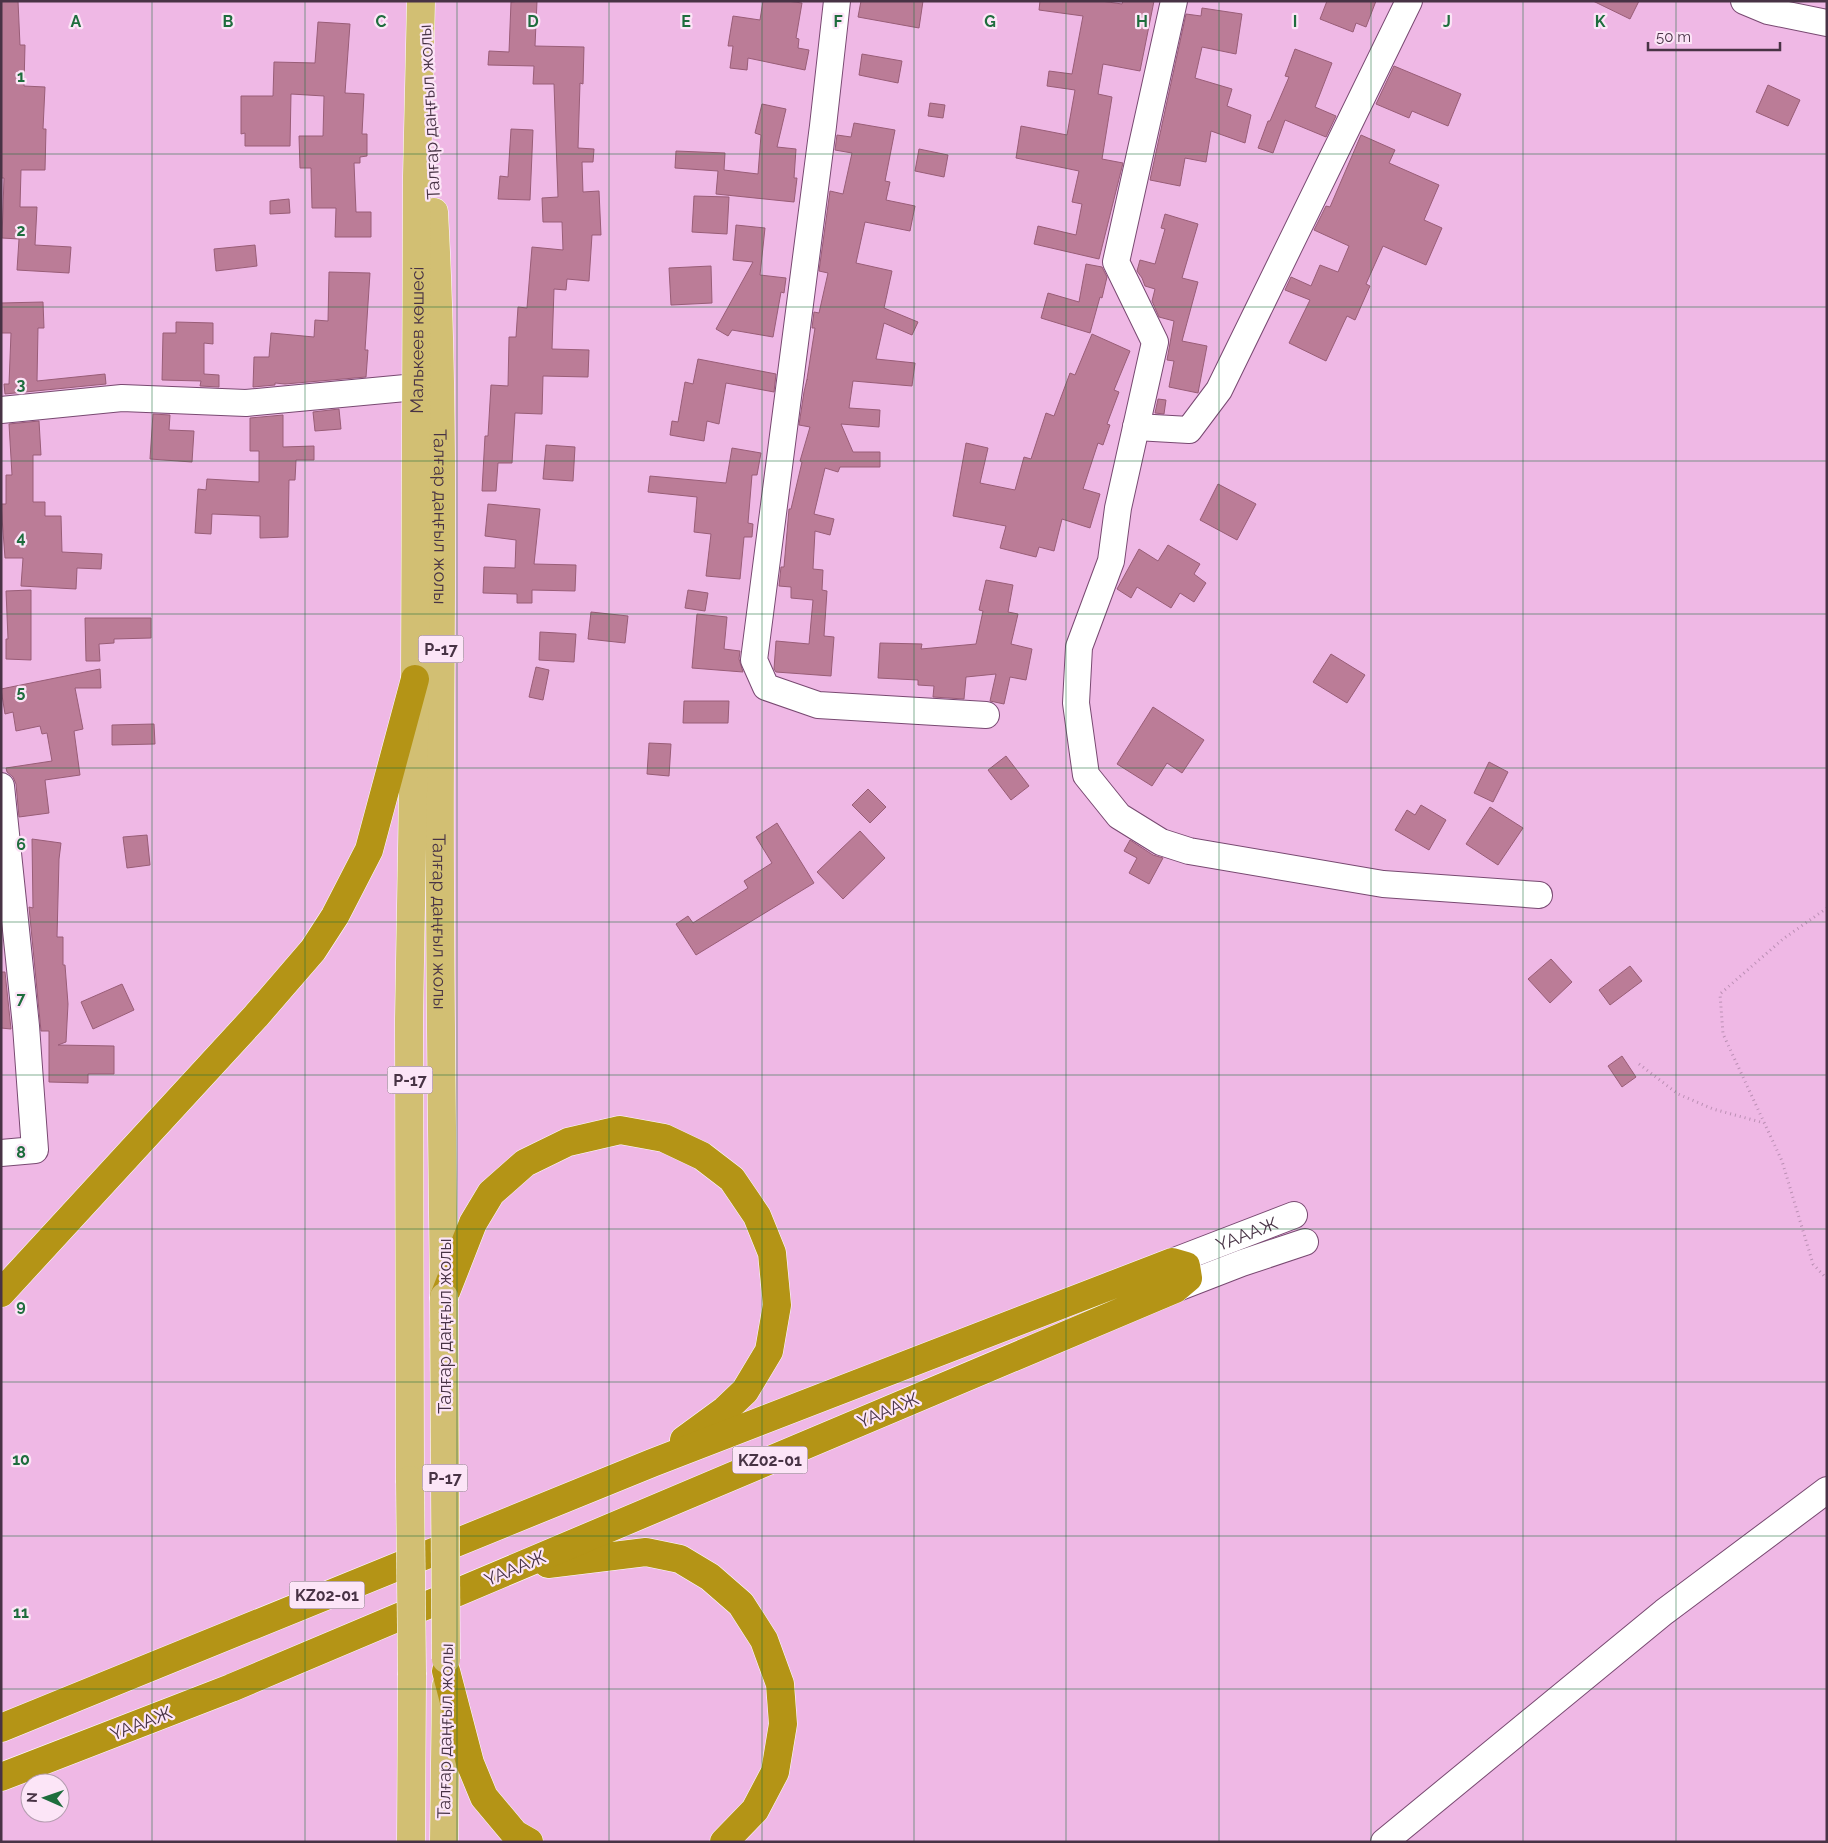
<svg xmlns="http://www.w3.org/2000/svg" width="1828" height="1843" viewBox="0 0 1828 1843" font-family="Raleway,sans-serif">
  <rect width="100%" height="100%" fill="#efb8e5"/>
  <!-- building -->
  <g fill="#bb7c97" stroke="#995d77">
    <polygon points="1,1 18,1 20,45 25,45 24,86 45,87 43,129 46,129 45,170 21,170 20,207 37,207 35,245 71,247 69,273 17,270 19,239 2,238 4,178 1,178"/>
    <polygon points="520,1 537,1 535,46 584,47 583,84 580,83 578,148 594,149 593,162 582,162 583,192 599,191 601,235 592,235 589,281 567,279 566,290 554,289 552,349 589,350 588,377 543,376 542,414 515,413 512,463 498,463 496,491 482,491 485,436 488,436 491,385 508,386 509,337 516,337 518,307 527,308 532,247 563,250 562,222 543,222 542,198 558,197 554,84 533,84 534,66 488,65 489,51 509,52 511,2"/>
    <polygon points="763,1 787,1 802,3 796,38 799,39 798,48 809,50 805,70 748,58 747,70 730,68 733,46 728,46 733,16 760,20"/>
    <polygon points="861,1 923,1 919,28 858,17"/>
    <polygon points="1040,1 1101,1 1122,4 1123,1 1154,1 1140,71 1103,64 1098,94 1112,97 1102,159 1123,163 1099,259 1034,244 1038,226 1076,235 1082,204 1072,202 1079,171 1016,158 1021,126 1067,135 1075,90 1047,86 1049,71 1072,74 1083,16 1039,10"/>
    <polygon points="1327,1 1376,1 1366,27 1356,23 1353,32 1320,19"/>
    <polygon points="1593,1 1639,1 1630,19"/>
    <polygon points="1202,8 1242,14 1236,54 1202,47 1195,78 1232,89 1227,106 1251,115 1245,143 1211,131 1206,162 1185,158 1180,186 1150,180 1186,14 1201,16"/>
    <polygon points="318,22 350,24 345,93 364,94 362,134 367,134 367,156 360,157 360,163 354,163 356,212 371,212 371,237 335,237 336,208 312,208 311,168 300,168 299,136 323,136 324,96 291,94 290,146 245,146 245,133 241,134 241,96 273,96 274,62 315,63"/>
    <polygon points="1295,49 1332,63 1315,107 1336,116 1326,137 1285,120 1273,153 1258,148 1268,121 1270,121 1289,77 1285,76"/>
    <polygon points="862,54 902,61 898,83 859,75"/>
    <polygon points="1394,66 1461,94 1448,126 1412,111 1409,118 1376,104"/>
    <polygon points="1768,85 1800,100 1788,126 1756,112"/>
    <polygon points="930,103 945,105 943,118 928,116"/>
    <polygon points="762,104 786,109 777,147 796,149 794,178 797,178 794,202 716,194 718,171 675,168 676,151 725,153 724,170 758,174 761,135 755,133"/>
    <polygon points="854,123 895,130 885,181 890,182 886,200 915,206 910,231 865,222 856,263 892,271 884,308 918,322 912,335 884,323 876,359 915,363 912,386 853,381 849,408 880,410 879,427 841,424 853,452 880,452 880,467 840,467 838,472 825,468 814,514 834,519 830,535 815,531 813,569 823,570 822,590 827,591 824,636 834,637 831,676 776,672 774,669 776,641 809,644 813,600 791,598 791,587 779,586 781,567 784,567 789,509 791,509 802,462 800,461 810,427 799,425 804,392 807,379 808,380 807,379 815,328 812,328 814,312 819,313 828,273 819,271 830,191 843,194 852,153 835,150 837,135 851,137"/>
    <polygon points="511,129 533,130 530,200 498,199 500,176 508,177"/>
    <polygon points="1361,135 1395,150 1389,163 1439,185 1424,220 1442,228 1426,265 1383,246 1366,284 1370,286 1355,320 1347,316 1326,361 1289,343 1310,300 1285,290 1291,277 1311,286 1320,265 1338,272 1349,246 1314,230 1326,206 1330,207"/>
    <polygon points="919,149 948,155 944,177 915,171"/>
    <polygon points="694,196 729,197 727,234 692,232"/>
    <polygon points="289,199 290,213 270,214 270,201"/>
    <polygon points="1165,214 1198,224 1182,278 1198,282 1182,341 1207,346 1198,393 1169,387 1174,361 1167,360 1174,321 1159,317 1152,301 1155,289 1145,286 1142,278 1137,271 1140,260 1155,264 1165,229 1161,228"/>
    <polygon points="736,225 765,228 760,275 786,278 784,293 781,292 773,337 732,330 728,336 716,329 753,262 733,260"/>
    <polygon points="255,245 257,266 216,271 214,249"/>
    <polygon points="1086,264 1102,267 1107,277 1102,298 1100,297 1090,333 1041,318 1048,293 1079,302"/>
    <polygon points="711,266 712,303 671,305 669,268"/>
    <polygon points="329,272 370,273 365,350 368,350 366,377 285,384 275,383 275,385 253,387 254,357 269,357 271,333 314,337 315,320 328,321"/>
    <polygon points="43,302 44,328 38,328 37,381 105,374 106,384 5,394 4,384 9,384 11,333 1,333 1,303"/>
    <polygon points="176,322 213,323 213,344 204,343 204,374 219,375 219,387 200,386 201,381 162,380 163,333 176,333"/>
    <polygon points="1092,334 1130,351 1114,390 1119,392 1107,424 1110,425 1103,445 1098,443 1083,489 1100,494 1090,528 1062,519 1054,551 1039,547 1036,557 1000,548 1006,526 953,516 966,443 988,448 980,483 1015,490 1024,457 1031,459 1046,413 1054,416 1070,373 1075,375"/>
    <polygon points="698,359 776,374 774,392 726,383 719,424 707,421 704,441 670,435 672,421 678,422 685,382 693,384"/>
    <polygon points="1158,399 1166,400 1164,414 1155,413"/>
    <polygon points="339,409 341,429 315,431 313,412"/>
    <polygon points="153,414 170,415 169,430 194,431 192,462 150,459"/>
    <polygon points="283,415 283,447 314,446 314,460 296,460 295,480 289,480 288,537 260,538 260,516 212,514 211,534 195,533 198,489 206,490 207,479 259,482 259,451 250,451 250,418"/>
    <polygon points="39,421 41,455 33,455 33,502 45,502 45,516 61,516 62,552 102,554 101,569 77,568 76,589 21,586 23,558 5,558 1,504 6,504 6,475 12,475 9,424"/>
    <polygon points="546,445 575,447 573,481 543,479"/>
    <polygon points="732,448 761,453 757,475 752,475 748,523 753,524 752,537 744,537 740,579 706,576 711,534 694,532 697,497 648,492 650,476 726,483"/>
    <polygon points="1218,484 1256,504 1237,540 1200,520"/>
    <polygon points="488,504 540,509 534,564 576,565 575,591 532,590 532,603 517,603 517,594 483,593 484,567 515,568 516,540 485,536"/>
    <polygon points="1168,545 1200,564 1194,574 1206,583 1194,602 1180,593 1171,608 1137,587 1131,598 1117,589 1139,549 1158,561"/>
    <polygon points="986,580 1013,585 1008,612 1018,614 1011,644 1032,649 1026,680 1010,677 1004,704 990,701 996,674 966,677 964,699 933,697 934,686 918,685 918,680 878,678 880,643 922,644 921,649 976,644 983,611 979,610"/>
    <polygon points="31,590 31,660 6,659 6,639 8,639 6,591"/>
    <polygon points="688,590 708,593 705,611 685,608"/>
    <polygon points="591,612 628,616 625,643 588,639"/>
    <polygon points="697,614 727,617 724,649 740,651 739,659 743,672 692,668"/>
    <polygon points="85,618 151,618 151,638 114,639 114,643 99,644 100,661 86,661"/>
    <polygon points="540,632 576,634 574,662 539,660"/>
    <polygon points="1331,654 1365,675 1347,703 1313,682"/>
    <polygon points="536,667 549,670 543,700 529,697"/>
    <polygon points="100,669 101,688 75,688 83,729 74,731 80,775 45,780 49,813 19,817 16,784 13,777 7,772 6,768 52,761 47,733 42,734 40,726 16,731 13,712 5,714 1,689"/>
    <polygon points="684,701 729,701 728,723 683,723"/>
    <polygon points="1153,707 1204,740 1182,773 1167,763 1152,786 1117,764"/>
    <polygon points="154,724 155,744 112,745 112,725"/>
    <polygon points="649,743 671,744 669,776 647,774"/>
    <polygon points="1006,756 1029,786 1011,800 988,770"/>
    <polygon points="1489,762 1508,772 1493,802 1474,793"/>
    <polygon points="868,789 886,807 870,823 852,805"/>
    <polygon points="1421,805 1446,820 1429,850 1395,830 1407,810 1415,815"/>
    <polygon points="1490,807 1523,828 1498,865 1466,844"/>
    <polygon points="777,823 814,883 696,955 676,924 688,916 693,923 748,888 744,881 772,863 756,837"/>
    <polygon points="860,831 885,858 843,899 817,872"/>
    <polygon points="147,835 150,865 127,868 123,837"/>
    <polygon points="32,839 61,843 59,859 57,937 63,937 63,965 65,965 68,1004 66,1042 58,1045 114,1046 114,1074 88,1074 88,1083 49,1082 49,1031 41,1031 29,907 33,908"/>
    <polygon points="1130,840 1153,855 1163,858 1149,884 1129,873 1137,858 1124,851"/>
    <polygon points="1551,959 1572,982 1550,1003 1528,979"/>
    <polygon points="1630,966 1642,981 1610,1005 1599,990"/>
    <polygon points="1,972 5,972 11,1029 1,1028"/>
    <polygon points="122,984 134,1010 93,1029 81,1002"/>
    <polygon points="1622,1056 1636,1077 1622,1087 1608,1066"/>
  </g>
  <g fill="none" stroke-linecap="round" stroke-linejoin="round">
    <defs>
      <g id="minor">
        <polyline points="837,1 823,126 754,660 766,687 818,705 986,715"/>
        <polyline points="1174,1 1116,262 1155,342 1118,508 1111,561 1079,647 1076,703 1086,775 1119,816 1161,842 1189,851 1383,884 1539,895"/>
        <polyline points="1744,1 1768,11 1827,23"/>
        <polyline points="1,410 122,398 246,403 416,387"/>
        <polyline points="1136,427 1189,430 1219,390 1409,1"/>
        <polyline points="1,786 26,1026 35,1150 1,1153"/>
        <path id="s1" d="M1172,1262L1294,1215"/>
        <polyline points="1175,1289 1242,1263 1305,1242"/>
        <polyline points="1384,1842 1664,1612 1827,1490"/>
      </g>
      <g id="major">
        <path id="s2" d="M434,212C444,393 441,575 440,757C439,937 442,1117 444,1297"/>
        <path id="s3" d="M410,1480L409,1019L415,679L417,176L421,1"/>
        <polyline points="411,1842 412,1675"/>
        <polyline points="444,1842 446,1686"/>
      </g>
      <g id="highway">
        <polyline points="1,1293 256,1016 313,950 335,916 369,850 415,679"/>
        <polyline points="444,1297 473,1223 491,1193 525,1163 568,1142 620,1130 664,1138 702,1156 732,1179 757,1216 772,1253 777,1305 769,1351 745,1391 725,1410 684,1440"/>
        <polyline points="548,1564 646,1552 680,1559 710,1577 741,1604 764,1640 780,1684 783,1724 775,1772 755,1810 724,1842"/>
        <polyline points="446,1671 470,1763 484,1797 515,1834 529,1842"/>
        <polyline points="1,1728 652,1463 1172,1262 1186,1266 1188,1278 1175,1289 231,1688 1,1777"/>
      </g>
    </defs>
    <!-- minor casing -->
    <use href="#minor" stroke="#784971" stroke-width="28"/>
    <!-- major casing -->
    <use href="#major" stroke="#fff" stroke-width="29"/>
    <!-- highway casing -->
    <use href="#highway" stroke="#fff" stroke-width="29"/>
    <!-- path -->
    <g stroke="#bb8fb4" stroke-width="3" stroke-dasharray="1 4" stroke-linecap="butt">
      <polyline points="1827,908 1783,939 1720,994 1723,1034 1782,1161 1813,1264 1827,1279"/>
      <polyline points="1639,1064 1678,1094 1713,1109 1764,1123"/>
    </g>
    <!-- minor -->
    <use href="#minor" stroke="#fff" stroke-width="26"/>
    <!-- major -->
    <use href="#major" stroke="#d2bf73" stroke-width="28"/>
    <!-- highway -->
    <use href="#highway" stroke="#b49416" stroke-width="28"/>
    <defs>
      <g id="major-bridge">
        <polyline points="444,1297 446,1659"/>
        <polyline points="410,1480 412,1675"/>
      </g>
    </defs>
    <!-- major-bridge casing -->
    <use href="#major-bridge" stroke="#fff" stroke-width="29" stroke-linecap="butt"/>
    <!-- major-bridge -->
    <use href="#major-bridge" stroke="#d2bf73" stroke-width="28"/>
  </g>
  <!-- grid -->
  <path fill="none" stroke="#1e6d3d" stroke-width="1" stroke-opacity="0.55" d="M152,1V1842M305,1V1842M457,1V1842M609,1V1842M762,1V1842M914,1V1842M1066,1V1842M1219,1V1842M1371,1V1842M1523,1V1842M1676,1V1842M1,154H1827M1,307H1827M1,461H1827M1,614H1827M1,768H1827M1,922H1827M1,1075H1827M1,1229H1827M1,1382H1827M1,1536H1827M1,1689H1827"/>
  <g text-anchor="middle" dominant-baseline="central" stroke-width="4.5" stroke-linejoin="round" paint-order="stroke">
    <!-- shield labels -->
    <g fill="#fce5f7" stroke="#7e687a" stroke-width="1">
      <rect x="418.5" y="635.5" width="45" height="27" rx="4"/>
      <rect x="387.5" y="1066.5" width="45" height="27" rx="4"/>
      <rect x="732.5" y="1446.5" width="75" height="27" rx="4"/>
      <rect x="422.5" y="1464.5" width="45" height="27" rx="4"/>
      <rect x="289.5" y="1581.5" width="75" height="27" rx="4"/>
    </g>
    <g font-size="16" font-weight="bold" fill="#483345">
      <text x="441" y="649">P-17</text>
      <text x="410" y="1080">P-17</text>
      <text x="770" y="1460">KZ02-01</text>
      <text x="445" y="1478">P-17</text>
      <text x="327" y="1595">KZ02-01</text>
    </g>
    <!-- street labels -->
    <g font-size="18" fill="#483345" stroke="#fce5f7">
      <text transform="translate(429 112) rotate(-93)">Талғар даңғыл жолы</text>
      <text stroke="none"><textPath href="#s3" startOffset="1140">Малькеев көшесі</textPath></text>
      <text stroke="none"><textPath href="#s2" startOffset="305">Талғар даңғыл жолы</textPath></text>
      <text stroke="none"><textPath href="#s2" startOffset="710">Талғар даңғыл жолы</textPath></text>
      <text stroke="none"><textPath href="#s1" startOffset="80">ҮАААЖ</textPath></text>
      <text transform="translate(444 1326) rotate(-90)">Талғар даңғыл жолы</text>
      <text transform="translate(888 1410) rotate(-23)">ҮАААЖ</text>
      <text transform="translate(515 1568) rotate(-23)">ҮАААЖ</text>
      <text transform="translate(141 1723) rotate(-21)">ҮАААЖ</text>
      <text transform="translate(445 1731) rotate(-89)">Талғар даңғыл жолы</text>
    </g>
  </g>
  <g font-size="16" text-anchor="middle" font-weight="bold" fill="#1e6d3d" stroke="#fce5f7" stroke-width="4.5" stroke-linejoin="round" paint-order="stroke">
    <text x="76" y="27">A</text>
    <text x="228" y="27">B</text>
    <text x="381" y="27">C</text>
    <text x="533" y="27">D</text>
    <text x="686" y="27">E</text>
    <text x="838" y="27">F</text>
    <text x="990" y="27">G</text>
    <text x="1142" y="27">H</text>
    <text x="1295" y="27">I</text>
    <text x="1447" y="27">J</text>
    <text x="1600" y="27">K</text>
    <text x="21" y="82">1</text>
    <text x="21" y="236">2</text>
    <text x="21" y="390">3</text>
    <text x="21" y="543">4</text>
    <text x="21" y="697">5</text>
    <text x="21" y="850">6</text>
    <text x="21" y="1004">7</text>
    <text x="21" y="1158">8</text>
    <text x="21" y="1311">9</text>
    <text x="21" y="1465">10</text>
    <text x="21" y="1618">11</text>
  </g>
  <!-- border -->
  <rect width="1828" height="1843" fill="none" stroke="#483345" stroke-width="5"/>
  <!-- north arrow -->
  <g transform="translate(45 1798) rotate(272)"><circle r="24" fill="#fce5f7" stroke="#b49eb0"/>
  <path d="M0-4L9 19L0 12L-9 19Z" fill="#1e6d3d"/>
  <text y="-8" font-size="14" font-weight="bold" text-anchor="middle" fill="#483345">N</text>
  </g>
  <!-- scale -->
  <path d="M1648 42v8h132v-8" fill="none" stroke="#483345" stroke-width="2.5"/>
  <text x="1656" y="42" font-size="15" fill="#483345" stroke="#fce5f7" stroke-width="4" paint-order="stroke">50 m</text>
</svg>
